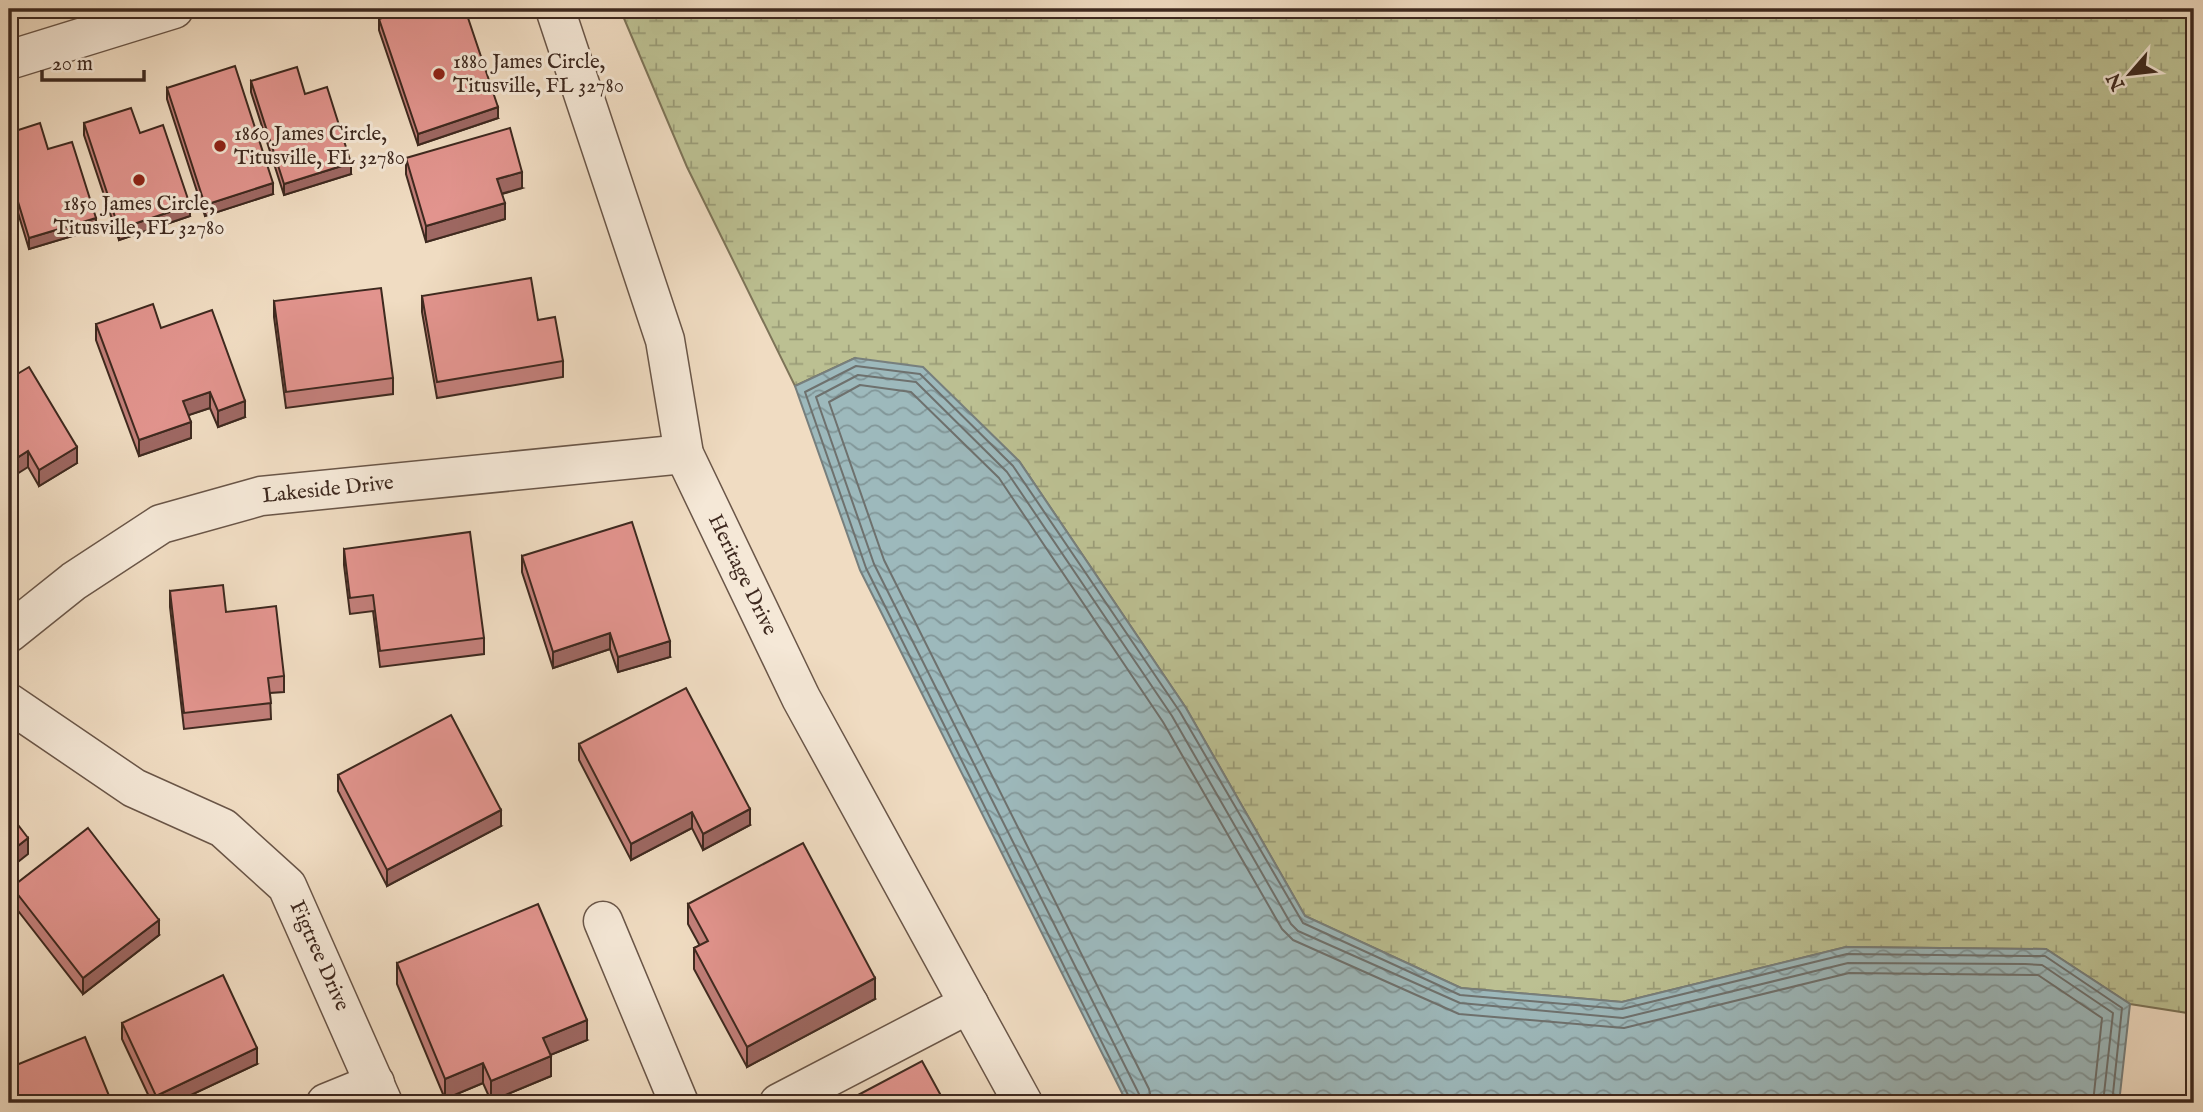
<svg xmlns="http://www.w3.org/2000/svg" width="2203" height="1112" viewBox="0 0 2203 1112" font-family="'IM FELL English',serif">
  <defs>
    <pattern id="wetland-marsh" width="20" height="14" patternUnits="userSpaceOnUse" patternTransform="scale(1.75)"><rect width="20" height="14" fill="#bcc092"/><path d="M1 5h8M5 5V1M11 12h8M15 12V8" fill="none" stroke="#9a9c77"/></pattern>
    <pattern id="water-waves" width="16" height="10" patternUnits="userSpaceOnUse" patternTransform="scale(1.75)"><rect width="16" height="10" fill="#9db9bc"/><path d="M0 5q4-4 8 0t8 0" fill="none" stroke="#819698"/></pattern>
  </defs>
  <rect width="100%" height="100%" fill="#f0dcc2"/>
  <filter id="stains"><feTurbulence type="fractalNoise" baseFrequency=".00286" numOctaves="4"/><feColorMatrix values="0 0 0 0 .2 0 0 0 0 .09 0 0 0 0 .02 0 0 0 .5 -.17"/></filter>
  <radialGradient id="worn" r=".72"><stop offset=".6" stop-color="#630" stop-opacity="0"/><stop offset="1" stop-color="#630" stop-opacity=".3"/></radialGradient>
  <!-- wetland -->
  <polygon fill="url(#wetland-marsh)" stroke="#7d7458" stroke-width="2" points="620,9 2194,9 2194,1014 2130,1004 2046,949 1846,947 1622,1002 1461,988 1305,916 1186,708 1019,461 855,358 795,386 687,167"/>
  <!-- water -->
  <polygon fill="url(#water-waves)" stroke="#777f7d" stroke-width="2" points="855,358 923,367 1019,461 1186,708 1305,916 1461,988 1622,1002 1846,947 2046,949 2130,1004 2119,1103 1127,1103 860,570 795,386"/>
  <g fill="none" stroke-linecap="round" stroke-linejoin="round">
    <!-- shore -->
    <g stroke="#6e716e" stroke-width="2">
      <polyline points="1132,1103 866,568 805,392 856,366 920,374 1013,466 1180,712 1303,923 1460,995 1622,1009 1847,954 2025,956 2045,956 2122,1008 2112,1103"/>
      <polyline points="1141,1103 1139,1094 874,564 816,397 858,375 916,382 1007,472 1172,716 1291,924 1298,931 1460,1003 1623,1018 1848,963 2025,964 2042,965 2113,1013 2103,1103"/>
      <polyline points="1152,1103 1149,1089 884,560 829,402 860,385 911,392 999,478 1163,722 1282,929 1293,940 1459,1014 1624,1028 1849,973 2038,975 2102,1018 2093,1103"/>
    </g>
    <defs>
      <g id="minor">
        <polyline points="555,9 665,340 684,454 801,698 1023,1103"/>
        <polyline points="9,60 174,9"/>
        <polyline points="9,633 74,581 161,524 261,496 684,454"/>
        <polyline points="9,703 134,788 223,828 287,886 383,1103"/>
        <polyline points="603,921 679,1103"/>
        <polyline points="326,1103 375,1083"/>
        <polyline points="779,1103 969,1004"/>
      </g>
    </defs>
    <!-- minor casing -->
    <use href="#minor" stroke="#6a5648" stroke-width="41"/>
    <!-- minor -->
    <use href="#minor" stroke="#f5e8d7" stroke-width="38"/>
  </g>
  <!-- wall -->
  <g fill="#c27f7a" stroke="#3e291f" stroke-width="2">
    <polygon points="379,19 498,118 418,145 379,30"/>
    <polygon points="251,81 351,174 284,195 251,92"/>
    <polygon points="167,88 273,194 205,216 167,99"/>
    <polygon points="84,123 140,133 190,216 119,240 84,135"/>
    <polygon points="9,133 48,149 96,229 29,249 9,183"/>
    <polygon points="406,158 522,188 502,194 505,219 426,242 406,174"/>
    <polygon points="422,296 538,320 563,361 563,377 437,398 422,312"/>
    <polygon points="274,301 393,378 393,394 286,408 274,317"/>
    <polygon points="96,324 161,328 245,417 218,427 210,408 188,415 191,438 139,456 96,340"/>
    <polygon points="9,379 77,463 39,486 28,467"/>
    <polygon points="344,549 484,638 484,654 380,667 373,611 350,614 344,565"/>
    <polygon points="522,556 670,657 618,672 610,649 553,668 522,572"/>
    <polygon points="170,591 226,612 284,676 284,692 270,693 271,719 184,729 170,607"/>
    <polygon points="579,744 750,825 703,850 692,828 631,860 579,760"/>
    <polygon points="338,775 501,826 387,886 338,791"/>
    <polygon points="12,887 159,935 83,994 12,903"/>
    <polygon points="688,904 875,999 747,1067 694,969 694,948 700,946 688,924"/>
    <polygon points="397,963 587,1040 550,1055 551,1076 491,1101 483,1083 445,1099 397,984"/>
    <polygon points="122,1023 257,1064 174,1103 152,1103 122,1039"/>
  </g>
  <!-- shaded-wall -->
  <g fill="#9e6863" stroke="#3e291f" stroke-width="2">
    <polygon points="498,107 498,118 418,145 418,134"/>
    <polygon points="351,163 351,174 284,195 284,184"/>
    <polygon points="522,172 522,188 497,195 497,179"/>
    <polygon points="273,183 273,194 205,216 205,205"/>
    <polygon points="505,203 505,219 426,242 426,226"/>
    <polygon points="190,205 190,216 119,240 119,229"/>
    <polygon points="96,218 96,229 29,249 29,238"/>
    <polygon points="210,392 210,408 183,417 183,401"/>
    <polygon points="245,401 245,417 218,427 218,411"/>
    <polygon points="191,422 191,438 139,456 139,440"/>
    <polygon points="77,447 77,463 39,486 39,470"/>
    <polygon points="28,451 28,467 9,479 9,463"/>
    <polygon points="610,633 610,649 553,668 553,652"/>
    <polygon points="670,641 670,657 618,672 618,657"/>
    <polygon points="750,809 750,825 703,850 703,834"/>
    <polygon points="501,810 501,826 387,886 387,870"/>
    <polygon points="692,812 692,828 631,860 631,844"/>
    <polygon points="28,838 28,854 9,869 9,853"/>
    <polygon points="159,920 159,935 83,994 83,978"/>
    <polygon points="875,978 875,999 747,1067 747,1047"/>
    <polygon points="587,1020 587,1040 543,1058 543,1038"/>
    <polygon points="257,1048 257,1064 174,1103 156,1103 156,1096"/>
    <polygon points="551,1056 551,1076 491,1101 491,1081"/>
    <polygon points="483,1063 483,1083 445,1099 445,1079"/>
  </g>
  <!-- building -->
  <g fill="#e2948e" stroke="#3e291f" stroke-width="2">
    <polygon points="408,9 465,9 498,107 418,134 379,19"/>
    <polygon points="235,66 273,183 205,205 167,88"/>
    <polygon points="297,67 305,94 327,87 351,163 284,184 251,81"/>
    <polygon points="131,108 140,133 163,125 190,205 119,229 84,123"/>
    <polygon points="40,123 48,149 72,142 96,218 29,238 9,172 9,133"/>
    <polygon points="510,128 522,172 497,179 505,203 426,226 406,158"/>
    <polygon points="531,278 538,320 555,317 563,361 437,382 422,296"/>
    <polygon points="381,288 393,378 286,392 274,301"/>
    <polygon points="153,304 161,328 212,310 245,401 218,411 210,392 183,401 191,422 139,440 96,324"/>
    <polygon points="29,367 77,447 39,470 28,451 9,463 9,379"/>
    <polygon points="632,522 670,641 618,657 610,633 553,652 522,556"/>
    <polygon points="470,532 484,638 380,651 373,595 350,598 344,549"/>
    <polygon points="223,585 226,612 276,606 284,676 268,678 271,703 184,713 170,591"/>
    <polygon points="686,688 750,809 703,834 692,812 631,844 579,744"/>
    <polygon points="451,715 501,810 387,870 338,775"/>
    <polygon points="9,813 28,838 9,853"/>
    <polygon points="88,828 159,920 83,978 12,887"/>
    <polygon points="803,843 875,978 747,1047 694,948 708,941 688,904"/>
    <polygon points="538,904 587,1020 543,1038 551,1056 491,1081 483,1063 445,1079 397,963"/>
    <polygon points="223,975 257,1048 156,1096 122,1023"/>
    <polygon points="85,1037 112,1103 9,1103 9,1068"/>
    <polygon points="922,1061 945,1103 843,1103"/>
  </g>
  <!-- markers -->
  <g fill="#8f2418" stroke="#f5e8d7" stroke-width="2.5">
    <circle cx="439" cy="74" r="7"/>
    <circle cx="220" cy="146" r="7"/>
    <circle cx="139" cy="180" r="7"/>
  </g>
  <g text-anchor="middle" dominant-baseline="central" stroke-width="6" stroke-linejoin="round" paint-order="stroke">
    <!-- poi labels -->
    <g font-size="21" fill="#3e291f" stroke="#f5e8d7" text-anchor="start">
      <text x="453" y="62">1880 James Circle,<tspan x="453" dy="24">Titusville, FL 32780</tspan></text>
      <text x="234" y="134">1860 James Circle,<tspan x="234" dy="24">Titusville, FL 32780</tspan></text>
      <text x="139" y="204" text-anchor="middle">1850 James Circle,<tspan x="139" dy="24">Titusville, FL 32780</tspan></text>
    </g>
    <!-- street labels -->
    <g font-size="21" fill="#3e291f" stroke="#f5e8d7">
      <text transform="translate(328 490) rotate(-6)">Lakeside Drive</text>
      <text transform="translate(742 575) rotate(64)">Heritage Drive</text>
      <text transform="translate(319 956) rotate(66)">Figtree Drive</text>
    </g>
  </g>
  <!-- margin -->
  <rect width="2203" height="1112" fill="none" stroke="#f0dcc2" stroke-width="35"/>
  <rect x="10" y="10" width="2182" height="1091" fill="none" stroke="#3e291f" stroke-width="3.5"/>
  <rect x="18" y="18" width="2168" height="1077" fill="none" stroke="#3e291f" stroke-width="2"/>
  <!-- north arrow -->
  <g transform="translate(2130 74) rotate(242)" stroke="#f5e8d7" stroke-width="5" paint-order="stroke">
  <path d="M0-5L12 26L0 18L-12 26Z" fill="#3e291f"/>
  <text y="-10" font-size="19" font-weight="bold" text-anchor="middle" fill="#3e291f">N</text>
  </g>
  <!-- scale -->
  <path d="M42 70v10h102v-10" fill="none" stroke="#3e291f" stroke-width="3.5"/>
  <text x="52" y="70" font-size="21" fill="#3e291f" stroke="#f5e8d7" stroke-width="5" paint-order="stroke">20 m</text>
  <rect width="100%" height="100%" filter="url(#stains)"/>
  <rect width="100%" height="100%" fill="url(#worn)"/>
</svg>
